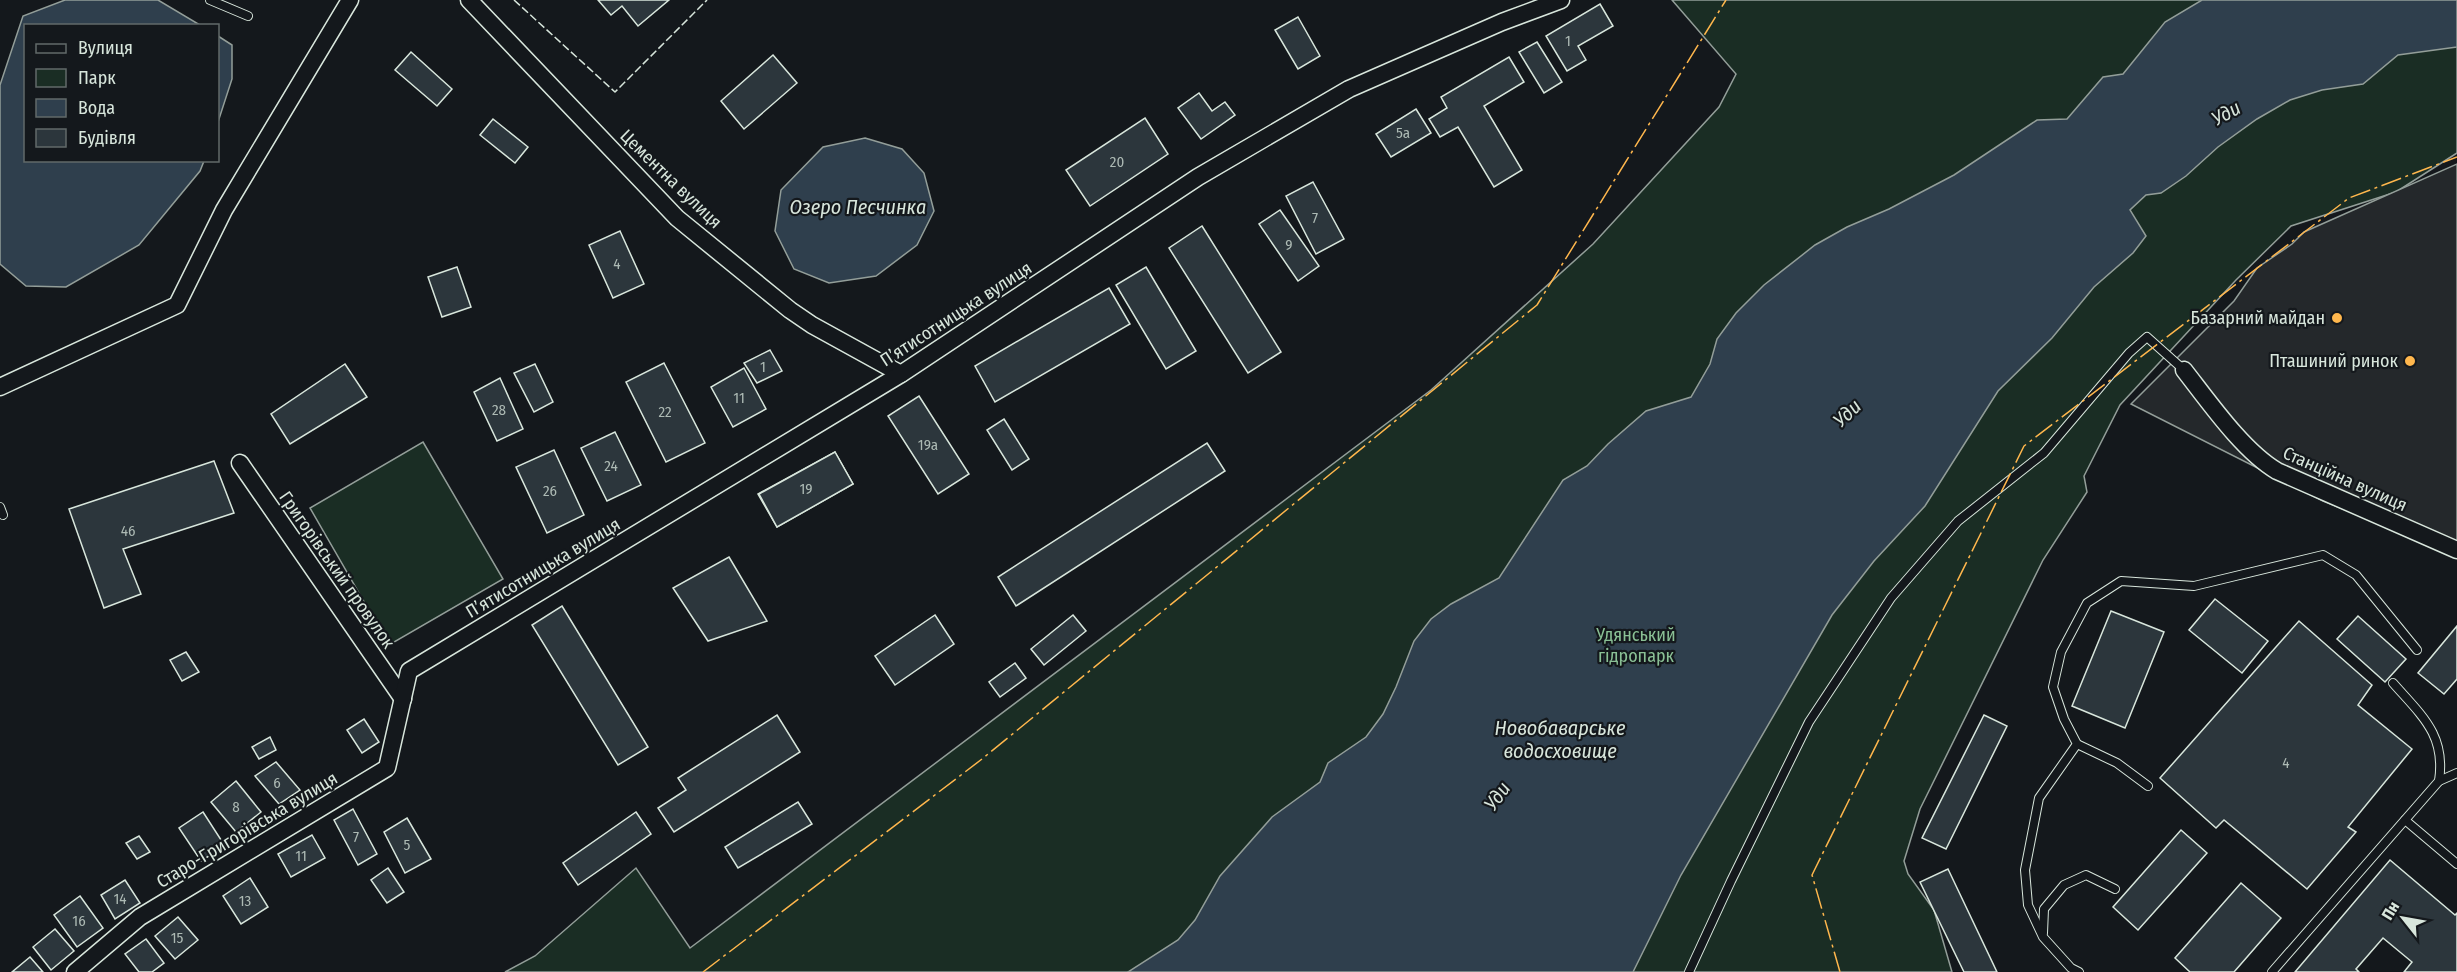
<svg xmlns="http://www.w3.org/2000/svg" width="2457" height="972" viewBox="0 0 2457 972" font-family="'Fira Sans Condensed',sans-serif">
  <rect width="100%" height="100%" fill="#14181c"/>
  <!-- green -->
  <g fill="#1a2d24" stroke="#939e99" stroke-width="1.5">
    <polygon points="1672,0 2457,0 2457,153 2396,192 2291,226 2236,280 2120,405 2084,476 2087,492 2043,560 1920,809 1904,861 1908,874 1934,910 1952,972 505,972 535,956 636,868 690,948 1431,390 1593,244 1719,107 1736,74"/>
    <polygon points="423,442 503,579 389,645 310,508"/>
  </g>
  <!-- parking -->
  <polygon fill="#24282b" stroke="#939e99" stroke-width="1.5" points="2457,164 2457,555 2323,501 2131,404 2234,301 2257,268 2292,244 2304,232"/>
  <!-- water -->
  <g fill="#2f3f4d" stroke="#939e99" stroke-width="1.5">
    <polygon points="65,0 158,0 200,25 26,26 26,160 204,161 200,171 139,245 66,287 26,286 0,264 0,85 23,16"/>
    <polygon points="2202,0 2457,0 2457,47 2398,55 2363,84 2322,90 2290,100 2257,119 2218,147 2186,176 2161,193 2146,195 2130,210 2146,236 2133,253 2094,287 2052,338 1998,391 1925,506 1874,561 1832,615 1681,875 1633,972 1128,972 1178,940 1195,920 1220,876 1272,817 1320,782 1328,763 1366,737 1383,714 1396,687 1414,641 1431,619 1451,604 1499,578 1563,480 1587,466 1608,444 1646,411 1691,397 1710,364 1717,339 1736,313 1764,285 1815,245 1847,227 1889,209 1954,175 2037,120 2067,119 2103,77 2123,74 2165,22"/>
    <polygon points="218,36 232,45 232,79 218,122"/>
    <polygon points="865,138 902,149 924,173 934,211 917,245 876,276 829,283 794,269 775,231 781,190 823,147"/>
  </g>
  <!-- building -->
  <g fill="#2c363c" stroke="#d8e6dc" stroke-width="1.5">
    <polygon points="598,0 669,0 638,26 622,6 611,15"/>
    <polygon points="1600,4 1613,26 1578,46 1586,60 1567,71 1546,36"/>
    <polygon points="1298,17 1320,56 1298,69 1275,30"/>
    <polygon points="1537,42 1562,82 1544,93 1519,52"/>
    <polygon points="411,52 452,89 437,106 395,70"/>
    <polygon points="773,55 797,83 744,129 721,101"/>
    <polygon points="1509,57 1524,82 1484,106 1522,170 1494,187 1458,127 1440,137 1429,119 1447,108 1441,97"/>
    <polygon points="1199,93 1212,111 1225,102 1235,115 1201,139 1178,108"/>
    <polygon points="1416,109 1431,133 1391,157 1376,134"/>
    <polygon points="1145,118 1168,154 1090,206 1066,170"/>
    <polygon points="493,119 528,147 515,163 480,135"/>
    <polygon points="1313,182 1344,239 1316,254 1286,196"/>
    <polygon points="1280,210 1319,266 1298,281 1259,224"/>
    <polygon points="1202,226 1281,352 1248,373 1169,248"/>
    <polygon points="620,231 644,284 613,298 589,245"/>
    <polygon points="457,267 471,307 442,317 428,277"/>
    <polygon points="1146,267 1196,351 1166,369 1116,285"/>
    <polygon points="1109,288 1130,324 995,402 975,366"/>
    <polygon points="770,350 782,371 757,383 744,363"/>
    <polygon points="664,363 705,443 666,462 626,382"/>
    <polygon points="345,364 367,397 290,444 271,414"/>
    <polygon points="535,364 553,402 534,412 514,373"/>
    <polygon points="744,368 766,409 733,427 711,387"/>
    <polygon points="500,378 523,429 497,441 474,392"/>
    <polygon points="919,396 969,474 938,494 888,416"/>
    <polygon points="1004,419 1029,459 1012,470 987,430"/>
    <polygon points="615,432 641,485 607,501 581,448"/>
    <polygon points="1207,443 1225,471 1016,606 998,577"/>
    <polygon points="554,450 584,515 547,533 516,467"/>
    <polygon points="835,452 853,484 777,527 758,494"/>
    <polygon points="835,452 853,484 777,527 759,494"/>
    <polygon points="214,461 234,513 123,549 141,594 104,608 69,509"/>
    <polygon points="729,557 767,621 708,641 673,588"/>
    <polygon points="2215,599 2268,641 2242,673 2189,630"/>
    <polygon points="562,606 648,747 618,765 532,625"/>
    <polygon points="2111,611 2164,632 2125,728 2072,706"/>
    <polygon points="935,615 954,644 895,685 875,656"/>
    <polygon points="1073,615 1086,631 1044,665 1031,649"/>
    <polygon points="2358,616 2406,659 2385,682 2337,639"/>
    <polygon points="2299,621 2372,685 2358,705 2412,749 2348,827 2356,832 2307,889 2224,820 2216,828 2160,778"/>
    <polygon points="2457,626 2457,679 2444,694 2418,673"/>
    <polygon points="186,652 199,672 182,681 170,660"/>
    <polygon points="1015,663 1026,678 1000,697 989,682"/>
    <polygon points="777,715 800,752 674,832 658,808 686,790 678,778"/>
    <polygon points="1984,715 2007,726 1946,849 1922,838"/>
    <polygon points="364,719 379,742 362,753 347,730"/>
    <polygon points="270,737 276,750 259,759 252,747"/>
    <polygon points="276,762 300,790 279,804 255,776"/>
    <polygon points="236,781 261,812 236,832 211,802"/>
    <polygon points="798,802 812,824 738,868 725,847"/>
    <polygon points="353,809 377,854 358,865 334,820"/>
    <polygon points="203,812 225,846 201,861 179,828"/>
    <polygon points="636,812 651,834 578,885 563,863"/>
    <polygon points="407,818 431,859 405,873 384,832"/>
    <polygon points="2181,830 2207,853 2138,930 2113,907"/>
    <polygon points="312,835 325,858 291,877 278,854"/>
    <polygon points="139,836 150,852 137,859 126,843"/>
    <polygon points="2390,860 2455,915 2457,913 2457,972 2404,972 2412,962 2383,938 2356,969 2359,972 2295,972"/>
    <polygon points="388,868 404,892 387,903 371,880"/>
    <polygon points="1948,869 1997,972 1964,972 1920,882"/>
    <polygon points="250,878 268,907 241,924 223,896"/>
    <polygon points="125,880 140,903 115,919 101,895"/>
    <polygon points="2241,883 2281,918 2234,972 2190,972 2175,958"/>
    <polygon points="80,896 103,928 77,947 54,915"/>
    <polygon points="178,917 198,940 175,959 155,936"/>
    <polygon points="55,929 74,951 51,970 33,947"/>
    <polygon points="146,939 164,963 152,972 139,972 125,954"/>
    <polygon points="30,957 43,972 12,972"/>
  </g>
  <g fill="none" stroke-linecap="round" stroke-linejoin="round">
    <defs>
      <g id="lane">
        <polyline points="210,0 248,16"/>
        <polyline points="0,507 3,515"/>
        <polyline points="2077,744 2117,763 2148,786"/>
        <polyline points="2439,781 2457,773"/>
        <polyline points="2405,820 2457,864"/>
        <polyline points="2043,933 2044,909 2064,885 2086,875 2115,889"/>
        <polyline points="1689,972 1731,881 1809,722 1891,598 1958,521 2044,453 2129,353 2147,337 2184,370"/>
        <polyline points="2079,972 2071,968 2043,937 2028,905 2025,870 2039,798 2077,744 2064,719 2053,687 2061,652 2087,603 2121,581 2194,586 2323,555 2356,575 2417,650"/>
        <path d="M2272,972L2439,781C2446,735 2422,716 2393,683"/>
      </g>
      <g id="street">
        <polyline points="469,0 677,218 790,310 812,325 901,374"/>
        <path d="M2184,370C2209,402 2243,451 2277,471L2457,550"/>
        <polyline points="0,387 177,305 224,210 350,0"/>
        <polyline points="240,463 403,699"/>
        <polyline points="75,972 140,917 387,768 409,671 901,374 1198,177 1349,89 1502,22 1561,0"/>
      </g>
    </defs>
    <!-- lane casing -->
    <use href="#lane" stroke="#d8e6dc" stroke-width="10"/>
    <!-- street casing -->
    <use href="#street" stroke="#d8e6dc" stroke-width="19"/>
    <!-- lane -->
    <use href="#lane" stroke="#14181c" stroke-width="8"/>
    <!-- street -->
    <use href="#street" stroke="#14181c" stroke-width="16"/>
    <!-- fence -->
    <polyline stroke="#d8e6dc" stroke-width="1.5" stroke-dasharray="8 3" stroke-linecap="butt" points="514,0 615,92 707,0"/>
    <!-- power -->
    <g stroke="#ffb74d" stroke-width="1.5" stroke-dasharray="21 4.5 3 4.5" stroke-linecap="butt">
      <polyline points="703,972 982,759 1537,305 1726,0"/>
      <polyline points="1840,972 1812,875 2024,446 2349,198 2457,157"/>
    </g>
  </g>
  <!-- markers -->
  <g fill="#ffb74d" stroke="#14181c" stroke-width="2">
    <circle cx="2337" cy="318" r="6"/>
    <circle cx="2410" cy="361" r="6"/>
  </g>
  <g text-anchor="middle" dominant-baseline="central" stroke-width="4.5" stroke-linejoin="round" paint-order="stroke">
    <!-- number labels -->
    <g font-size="15" fill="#adbab4">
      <text x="1568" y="41">1</text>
      <text x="1403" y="133">5а</text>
      <text x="1117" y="162">20</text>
      <text x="1315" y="218">7</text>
      <text x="1289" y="245">9</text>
      <text x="617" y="264">4</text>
      <text x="763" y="367">1</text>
      <text x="739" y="398">11</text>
      <text x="499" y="410">28</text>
      <text x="665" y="412">22</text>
      <text x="928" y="445">19а</text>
      <text x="611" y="466">24</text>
      <text x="806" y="489">19</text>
      <text x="550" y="491">26</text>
      <text x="128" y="531">46</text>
      <text x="2286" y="763">4</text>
      <text x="277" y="783">6</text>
      <text x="236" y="807">8</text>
      <text x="356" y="837">7</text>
      <text x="407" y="845">5</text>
      <text x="301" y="856">11</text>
      <text x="120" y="899">14</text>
      <text x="245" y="901">13</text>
      <text x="79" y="921">16</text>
      <text x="177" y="938">15</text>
    </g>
    <!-- street labels -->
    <g font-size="18" fill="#d8e6dc" stroke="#14181c">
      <text transform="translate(671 179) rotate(44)">Цементна вулиця</text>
      <text transform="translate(956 314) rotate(-33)">П’ятисотницька вулиця</text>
      <text transform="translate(2345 479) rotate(24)">Станційна вулиця</text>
      <text transform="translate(543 568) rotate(-31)">П’ятисотницька вулиця</text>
      <text transform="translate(337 570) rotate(55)">Григорівський провулок</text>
      <text transform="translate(247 830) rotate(-31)">Старо-Григорівська вулиця</text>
    </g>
    <!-- poi labels -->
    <g font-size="18" fill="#d8e6dc" stroke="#14181c" text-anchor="end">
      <text x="2325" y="318">Базарний майдан</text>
      <text x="2398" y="361">Пташиний ринок</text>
    </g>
    <!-- park labels -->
    <g font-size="18" fill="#8ac095" stroke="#14181c">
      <text x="1636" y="635">Удянський<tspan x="1636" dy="21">гідропарк</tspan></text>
    </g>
    <!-- water labels -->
    <g font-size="20" font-style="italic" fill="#d8e6dc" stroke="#14181c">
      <text transform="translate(2226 113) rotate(-29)">Уди</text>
      <text x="858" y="207">Озеро Песчинка</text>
      <text transform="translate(1847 413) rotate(-43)">Уди</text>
      <text x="1560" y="728">Новобаварське<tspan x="1560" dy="23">водосховище</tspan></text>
      <text transform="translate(1497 796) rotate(-54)">Уди</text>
    </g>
  </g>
  <!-- legend -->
  <rect x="24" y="24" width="195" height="138" fill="#14181c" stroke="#626a69" stroke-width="1.5"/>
  <rect x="36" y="44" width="30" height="9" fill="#14181c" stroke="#626a69" stroke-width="1.5"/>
  <text x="78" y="54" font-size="18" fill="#d8e6dc">Вулиця</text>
  <rect x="36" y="69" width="30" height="18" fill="#1a2d24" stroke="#626a69" stroke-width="1.5"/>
  <text x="78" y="84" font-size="18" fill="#d8e6dc">Парк</text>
  <rect x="36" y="99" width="30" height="18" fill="#2f3f4d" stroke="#626a69" stroke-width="1.5"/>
  <text x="78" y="114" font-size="18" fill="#d8e6dc">Вода</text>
  <rect x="36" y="129" width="30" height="18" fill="#2c363c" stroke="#626a69" stroke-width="1.5"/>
  <text x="78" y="144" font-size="18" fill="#d8e6dc">Будівля</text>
  <!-- north arrow -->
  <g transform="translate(2403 918) rotate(301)" stroke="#14181c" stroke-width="4.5" paint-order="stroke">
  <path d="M0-4.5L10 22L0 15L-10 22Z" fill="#d8e6dc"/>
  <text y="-9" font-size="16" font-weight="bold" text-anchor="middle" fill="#d8e6dc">Пн</text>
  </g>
</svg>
